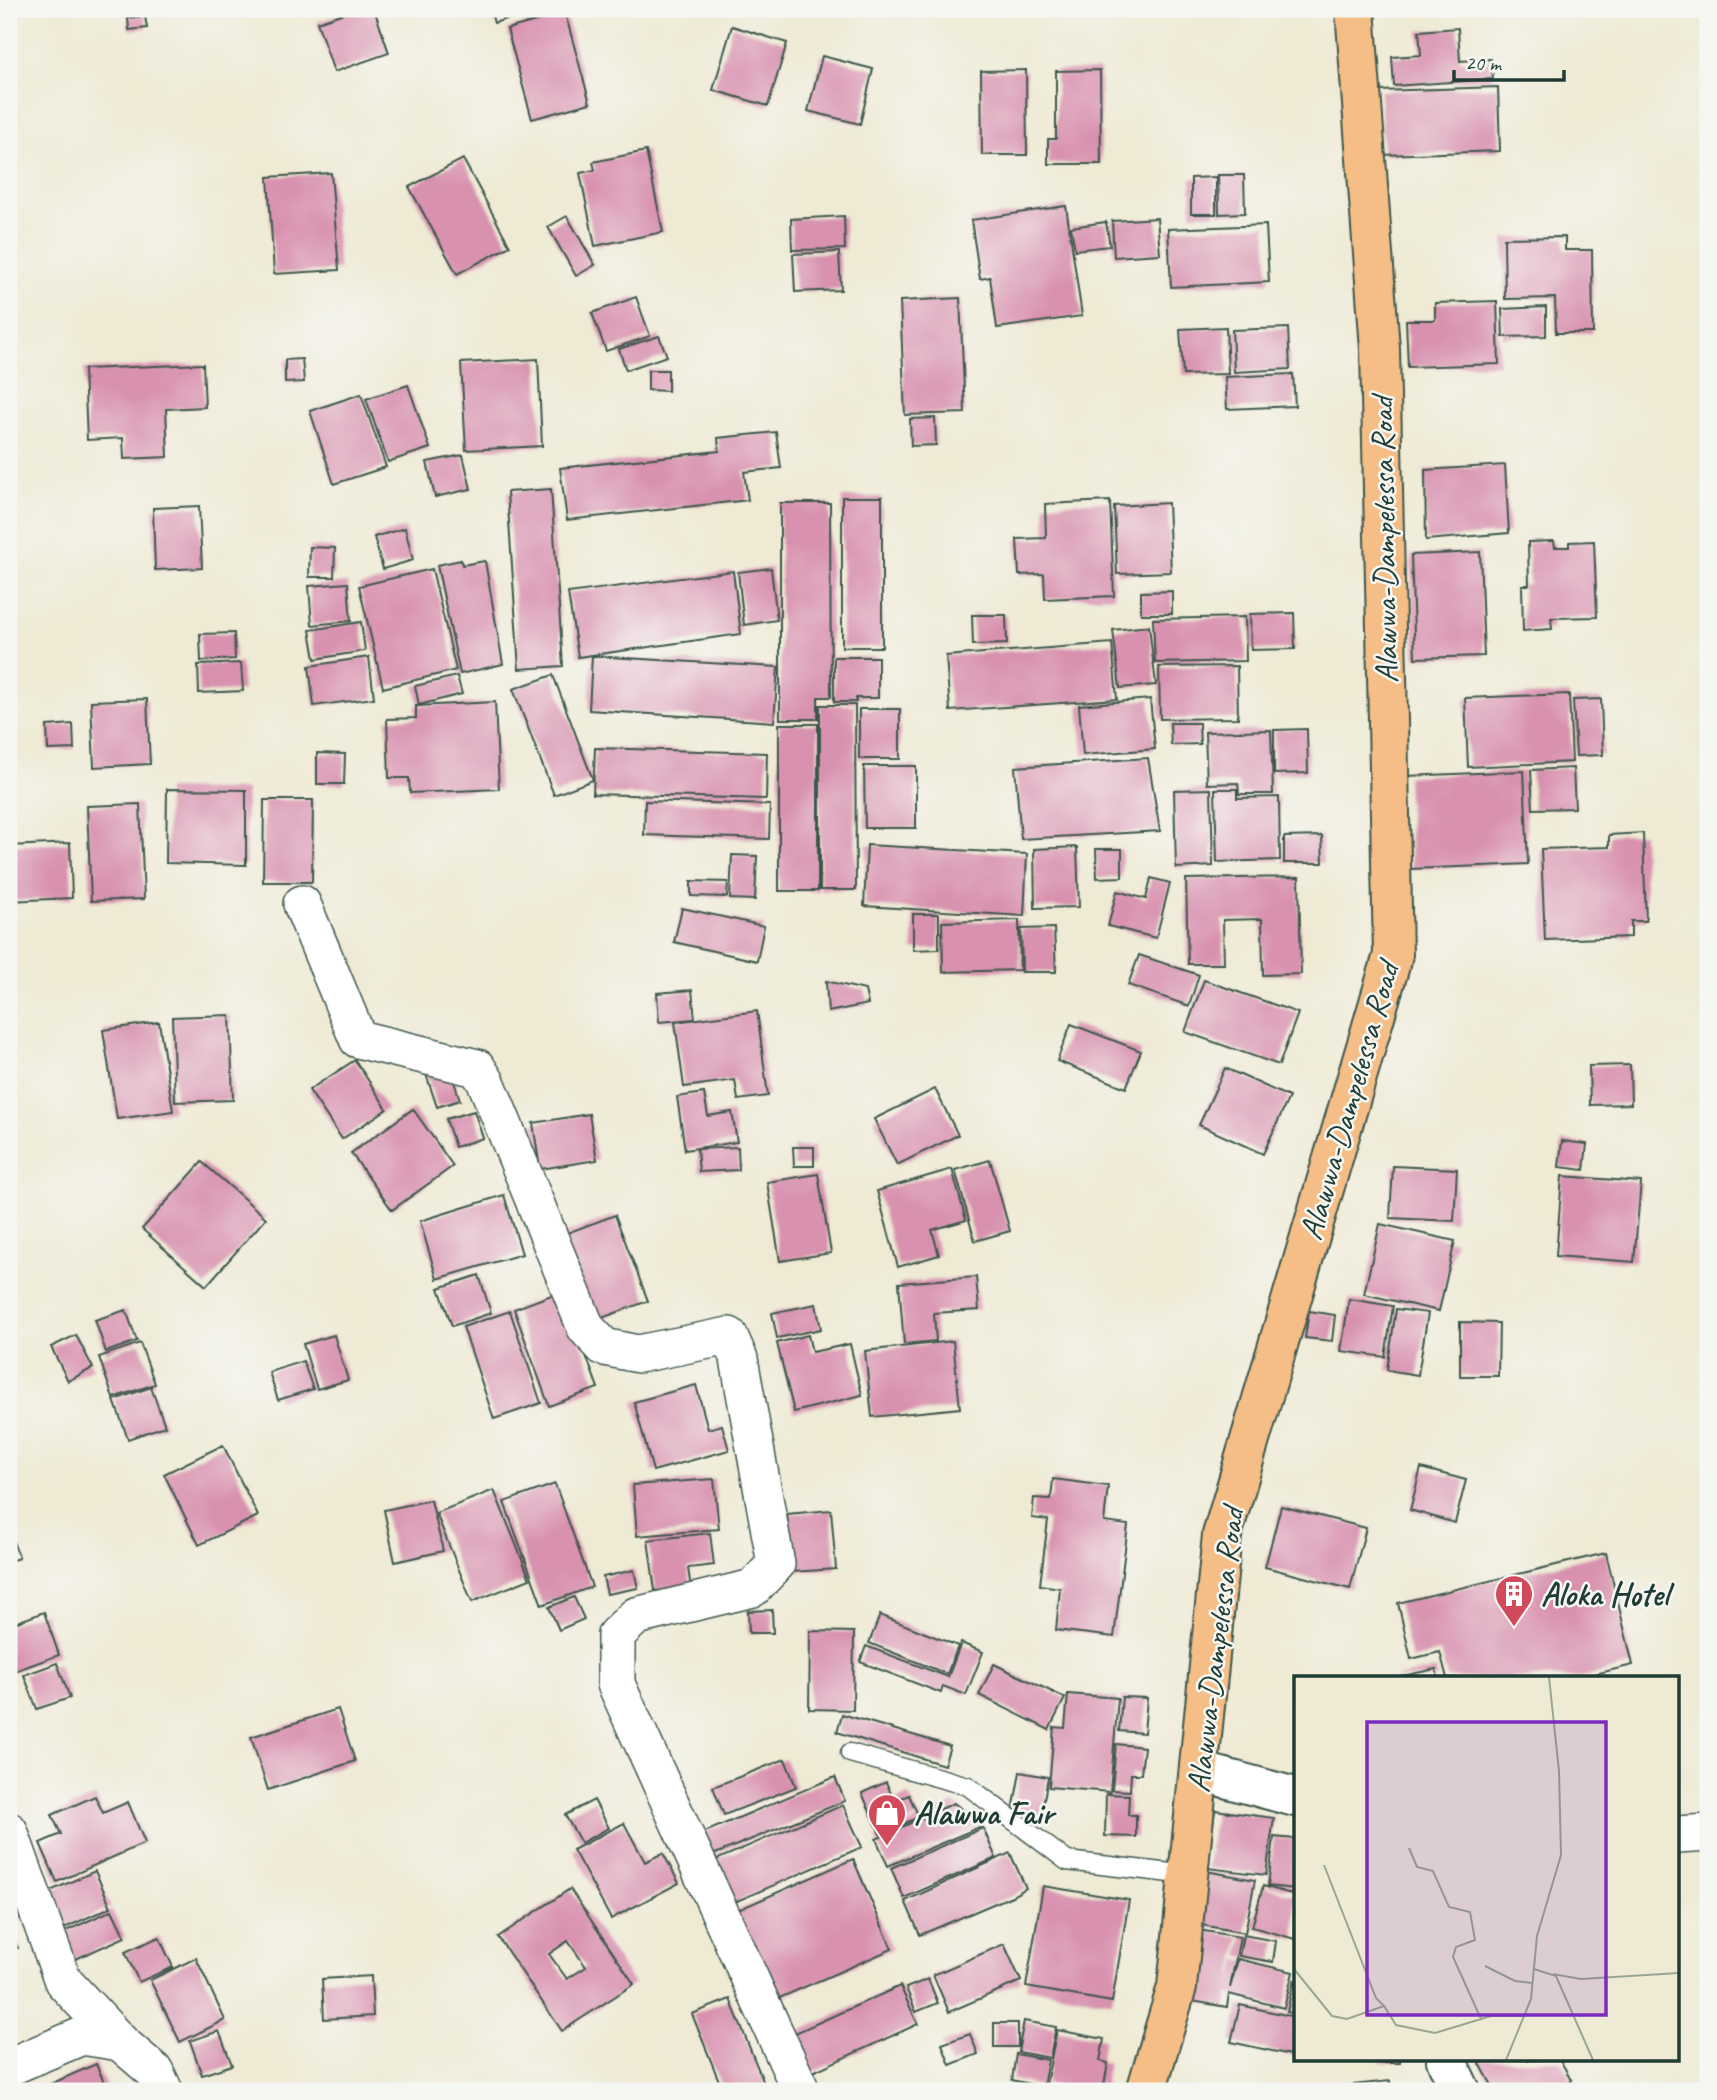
<svg xmlns="http://www.w3.org/2000/svg" width="1717" height="2100" viewBox="0 0 1717 2100" font-family="Caveat,sans-serif">
  <rect width="100%" height="100%" fill="#f6f6f2"/>
  <filter id="ink" filterUnits="userSpaceOnUse"><feTurbulence type="fractalNoise" baseFrequency=".0143" numOctaves="2"/><feDisplacementMap in="SourceGraphic" scale="14" xChannelSelector="R" yChannelSelector="G"/><feConvolveMatrix kernelMatrix="1 2 1 2 8 2 1 2 1" color-interpolation-filters="sRGB"/></filter>
  <filter id="wash" filterUnits="userSpaceOnUse"><feTurbulence type="fractalNoise" baseFrequency=".00686" numOctaves="4" result="noise"/><feDisplacementMap in="SourceGraphic" scale="28" xChannelSelector="R" yChannelSelector="G"/><feGaussianBlur stdDeviation="1.57" result="paint"/><feColorMatrix in="noise" values="0 0 0 0 0 0 0 0 0 0 0 0 0 0 0 0 0 1.4 0 .05"/><feComposite in="paint" operator="in"/></filter>
  <g filter="url(#wash)">
    <rect width="100%" height="100%" fill="#eeead4"/>
    <g id="blocks">
      <!-- building -->
      <g fill="#d891af" fill-rule="evenodd">
        <polygon points="127,9 145,9 145,15 128,17"/>
        <polygon points="356,9 374,9 389,53 334,72 317,22"/>
        <polygon points="490,9 538,9 494,23"/>
        <polygon points="565,13 590,103 532,119 507,29"/>
        <polygon points="145,16 147,28 129,30 128,18"/>
        <polygon points="732,26 787,43 768,106 713,90"/>
        <polygon points="1458,28 1460,61 1491,59 1493,79 1394,86 1392,57 1421,55 1419,31"/>
        <polygon points="822,56 873,69 860,124 808,111"/>
        <polygon points="1026,70 1027,155 982,155 981,71"/>
        <polygon points="1100,70 1101,164 1048,164 1048,139 1056,139 1056,71"/>
        <polygon points="1498,87 1500,151 1383,155 1380,91"/>
        <polygon points="646,151 663,232 595,246 580,173 595,170 593,162"/>
        <polygon points="463,159 510,246 457,274 409,187"/>
        <polygon points="331,173 339,270 274,274 268,177"/>
        <polygon points="1218,175 1244,175 1245,213 1219,214"/>
        <polygon points="1216,177 1216,214 1191,214 1191,178"/>
        <polygon points="1066,206 1082,316 997,328 990,277 980,279 971,220"/>
        <polygon points="567,216 595,265 576,276 548,227"/>
        <polygon points="844,216 845,249 792,250 791,219"/>
        <polygon points="1157,218 1160,254 1114,257 1112,221"/>
        <polygon points="1106,222 1110,246 1075,250 1071,227"/>
        <polygon points="1266,225 1269,282 1171,287 1168,229"/>
        <polygon points="1565,237 1565,250 1592,250 1593,333 1556,333 1555,298 1505,299 1504,238"/>
        <polygon points="839,252 841,290 795,292 793,254"/>
        <polygon points="636,297 650,336 606,351 592,313"/>
        <polygon points="960,298 965,413 905,415 900,301"/>
        <polygon points="1497,301 1499,364 1408,367 1406,320 1435,320 1435,303"/>
        <polygon points="1546,307 1546,336 1503,337 1502,309"/>
        <polygon points="1226,327 1228,374 1183,375 1180,329"/>
        <polygon points="1288,328 1290,369 1234,372 1232,330"/>
        <polygon points="659,336 667,356 626,370 619,349"/>
        <polygon points="302,359 304,382 285,383 285,360"/>
        <polygon points="538,359 542,446 466,450 461,363"/>
        <polygon points="203,364 205,407 166,409 168,457 124,459 123,438 87,440 84,369"/>
        <polygon points="648,370 668,370 668,391 648,390"/>
        <polygon points="1293,374 1295,406 1227,409 1225,377"/>
        <polygon points="408,385 430,448 388,462 366,399"/>
        <polygon points="361,394 386,467 334,484 310,411"/>
        <polygon points="935,418 936,445 911,446 910,419"/>
        <polygon points="776,432 781,468 744,472 748,500 567,520 560,468 719,451 718,438"/>
        <polygon points="463,455 471,489 435,497 427,462"/>
        <polygon points="1505,465 1509,533 1426,540 1425,470"/>
        <polygon points="551,489 563,666 519,669 507,492"/>
        <rect x="842" y="497" width="40" height="150"/>
        <polygon points="1110,501 1114,596 1045,599 1044,574 1019,575 1017,539 1046,538 1045,504"/>
        <polygon points="780,503 830,503 831,697 818,697 818,719 780,719"/>
        <polygon points="1168,503 1171,572 1117,574 1114,506"/>
        <polygon points="199,506 202,568 155,570 153,508"/>
        <polygon points="405,528 413,560 383,569 374,537"/>
        <polygon points="1554,541 1555,547 1569,547 1569,542 1594,541 1597,617 1551,618 1552,629 1523,631 1522,585 1529,585 1528,542"/>
        <polygon points="310,547 335,548 334,577 309,577"/>
        <polygon points="1480,552 1484,656 1415,658 1411,555"/>
        <polygon points="461,560 462,565 485,561 503,664 460,674 437,565"/>
        <polygon points="771,568 777,620 744,625 738,572"/>
        <polygon points="432,569 456,670 383,688 359,586"/>
        <polygon points="733,571 741,634 578,657 568,593"/>
        <polygon points="348,583 351,621 312,625 309,586"/>
        <polygon points="1172,591 1172,614 1141,614 1141,592"/>
        <polygon points="1294,613 1295,649 1251,650 1250,614"/>
        <polygon points="972,615 1006,615 1007,644 973,645"/>
        <polygon points="1245,617 1246,661 1155,663 1153,619"/>
        <polygon points="361,622 365,651 315,659 310,630"/>
        <polygon points="1149,626 1156,685 1120,688 1113,630"/>
        <polygon points="234,633 235,659 201,661 200,634"/>
        <polygon points="1112,643 1117,699 950,711 946,656"/>
        <polygon points="592,656 778,667 774,722 589,710"/>
        <polygon points="369,657 374,698 314,706 309,666"/>
        <polygon points="834,657 878,657 878,698 856,698 856,702 834,702"/>
        <polygon points="241,663 243,691 199,693 198,665"/>
        <polygon points="1237,666 1238,718 1160,719 1159,667"/>
        <polygon points="553,675 593,780 554,795 513,689"/>
        <polygon points="457,676 462,694 419,705 415,686"/>
        <polygon points="1569,694 1572,762 1468,767 1465,698"/>
        <polygon points="147,699 150,764 94,767 91,701"/>
        <polygon points="1150,699 1155,749 1083,755 1079,705"/>
        <polygon points="1601,699 1603,755 1576,756 1573,700"/>
        <polygon points="495,702 499,789 410,793 409,778 389,778 387,719 416,718 416,706"/>
        <polygon points="820,705 855,705 856,890 820,890"/>
        <rect x="859" y="709" width="41" height="50"/>
        <polygon points="1170,723 1199,723 1200,744 1171,745"/>
        <polygon points="73,724 74,749 48,750 47,726"/>
        <rect x="779" y="724" width="39" height="167"/>
        <polygon points="1307,729 1308,773 1274,774 1274,730"/>
        <polygon points="1271,730 1273,794 1239,794 1238,783 1207,784 1205,732"/>
        <polygon points="595,748 767,753 766,799 593,794"/>
        <polygon points="317,753 345,754 344,784 317,784"/>
        <polygon points="1148,758 1160,831 1021,839 1015,767"/>
        <polygon points="864,766 916,766 916,828 865,828"/>
        <polygon points="1573,768 1575,808 1533,809 1531,770"/>
        <polygon points="1524,771 1528,864 1411,869 1407,776"/>
        <polygon points="167,789 246,790 246,865 166,863"/>
        <polygon points="1211,789 1213,866 1176,868 1174,790"/>
        <polygon points="1215,789 1237,789 1237,798 1279,797 1280,860 1217,862"/>
        <polygon points="264,800 313,800 312,882 263,882"/>
        <polygon points="645,801 770,805 769,839 644,835"/>
        <polygon points="140,804 144,899 91,901 87,806"/>
        <polygon points="1643,833 1646,921 1631,921 1631,937 1545,940 1541,849 1609,847 1609,835"/>
        <polygon points="1322,836 1323,863 1284,863 1284,837"/>
        <polygon points="70,843 72,898 9,901 9,846"/>
        <polygon points="867,845 1027,854 1024,916 864,906"/>
        <polygon points="1077,847 1079,907 1035,908 1034,849"/>
        <polygon points="1096,849 1122,849 1122,877 1097,878"/>
        <polygon points="732,855 757,856 755,900 730,899"/>
        <polygon points="1299,877 1301,974 1263,975 1262,919 1223,920 1224,964 1188,964 1186,879"/>
        <polygon points="1151,878 1170,883 1156,938 1108,926 1117,891 1146,899"/>
        <polygon points="691,881 728,882 727,897 691,896"/>
        <polygon points="682,908 764,926 757,961 674,942"/>
        <polygon points="913,914 939,914 939,949 913,950"/>
        <polygon points="1019,920 1020,970 943,972 942,922"/>
        <polygon points="1054,928 1056,972 1022,972 1021,929"/>
        <polygon points="1139,955 1199,975 1189,1006 1128,985"/>
        <polygon points="1204,980 1298,1013 1279,1065 1185,1032"/>
        <polygon points="826,981 865,990 868,1004 828,1012"/>
        <polygon points="692,990 695,1019 659,1022 657,993"/>
        <polygon points="757,1011 768,1096 738,1100 735,1080 684,1087 675,1022"/>
        <polygon points="230,1015 233,1100 175,1102 172,1017"/>
        <polygon points="159,1022 173,1111 117,1119 103,1030"/>
        <polygon points="1071,1024 1141,1051 1126,1088 1057,1061"/>
        <polygon points="355,1060 387,1109 342,1139 309,1090"/>
        <polygon points="1630,1065 1631,1104 1590,1105 1589,1066"/>
        <polygon points="449,1066 460,1100 437,1107 426,1074"/>
        <polygon points="1225,1068 1289,1097 1263,1154 1199,1125"/>
        <polygon points="935,1089 958,1135 897,1165 874,1119"/>
        <polygon points="704,1093 708,1116 732,1112 737,1142 685,1150 677,1097"/>
        <polygon points="413,1109 453,1166 392,1210 351,1153"/>
        <polygon points="474,1111 483,1138 455,1147 446,1119"/>
        <polygon points="589,1114 597,1160 540,1169 533,1123"/>
        <polygon points="1562,1141 1587,1144 1584,1170 1559,1167"/>
        <polygon points="738,1147 739,1170 699,1172 697,1149"/>
        <polygon points="793,1147 814,1147 814,1166 794,1166"/>
        <polygon points="990,1160 1010,1231 975,1241 955,1170"/>
        <polygon points="202,1162 266,1218 206,1286 142,1229"/>
        <polygon points="1393,1166 1457,1169 1454,1221 1390,1218"/>
        <polygon points="952,1169 966,1220 932,1230 939,1255 898,1267 877,1191"/>
        <polygon points="818,1174 831,1253 780,1261 767,1182"/>
        <polygon points="1562,1176 1641,1182 1634,1262 1556,1256"/>
        <polygon points="504,1195 522,1254 437,1279 420,1221"/>
        <polygon points="615,1215 648,1301 591,1322 559,1236"/>
        <polygon points="1380,1224 1455,1241 1439,1311 1364,1294"/>
        <polygon points="479,1275 491,1313 452,1326 439,1288"/>
        <polygon points="976,1277 979,1310 934,1313 936,1341 904,1344 899,1283"/>
        <polygon points="562,1291 598,1388 549,1406 514,1309"/>
        <polygon points="1349,1299 1393,1306 1385,1357 1341,1351"/>
        <polygon points="816,1304 821,1329 777,1338 772,1313"/>
        <polygon points="1396,1309 1428,1313 1418,1375 1387,1370"/>
        <polygon points="126,1310 137,1341 106,1352 95,1320"/>
        <polygon points="510,1311 541,1403 494,1419 463,1327"/>
        <polygon points="1309,1311 1335,1315 1332,1341 1305,1338"/>
        <polygon points="1460,1322 1499,1323 1498,1376 1460,1376"/>
        <polygon points="76,1335 93,1368 68,1381 51,1347"/>
        <polygon points="334,1335 348,1380 317,1389 303,1344"/>
        <polygon points="808,1335 812,1352 850,1344 862,1395 794,1412 777,1343"/>
        <polygon points="953,1341 960,1408 872,1417 865,1351"/>
        <polygon points="140,1343 155,1384 113,1398 99,1357"/>
        <polygon points="303,1361 313,1389 278,1400 269,1372"/>
        <polygon points="696,1385 708,1429 722,1425 729,1450 653,1471 634,1402"/>
        <polygon points="151,1387 165,1426 128,1439 114,1400"/>
        <polygon points="223,1445 258,1516 199,1545 164,1474"/>
        <polygon points="1421,1468 1466,1480 1455,1523 1410,1510"/>
        <polygon points="714,1479 719,1529 637,1536 633,1485"/>
        <polygon points="1053,1479 1108,1486 1104,1522 1128,1525 1114,1637 1056,1630 1060,1588 1040,1585 1048,1520 1032,1518 1034,1498 1051,1499"/>
        <polygon points="555,1484 592,1587 542,1605 504,1502"/>
        <polygon points="494,1490 530,1579 472,1602 436,1513"/>
        <polygon points="431,1500 443,1551 395,1562 384,1510"/>
        <polygon points="1281,1506 1366,1528 1350,1589 1265,1567"/>
        <polygon points="831,1510 836,1569 792,1572 787,1514"/>
        <polygon points="9,1530 19,1558 9,1561"/>
        <polygon points="710,1533 714,1565 688,1568 691,1588 655,1591 648,1540"/>
        <polygon points="1606,1553 1633,1665 1578,1678 1447,1678 1440,1652 1411,1659 1398,1603"/>
        <polygon points="634,1570 638,1588 607,1594 603,1577"/>
        <polygon points="574,1597 584,1619 559,1630 549,1607"/>
        <polygon points="772,1610 773,1633 749,1633 748,1611"/>
        <polygon points="44,1612 59,1655 9,1673 9,1625"/>
        <polygon points="880,1615 958,1646 947,1674 869,1643"/>
        <polygon points="810,1631 854,1632 853,1710 809,1709"/>
        <polygon points="961,1643 983,1652 966,1695 943,1686 941,1693 860,1662 866,1646 948,1677"/>
        <polygon points="57,1663 70,1698 37,1709 24,1675"/>
        <polygon points="994,1664 1065,1698 1049,1730 979,1695"/>
        <polygon points="1436,1669 1438,1678 1397,1678 1397,1677"/>
        <polygon points="1068,1694 1118,1698 1110,1792 1049,1787 1054,1727 1065,1728"/>
        <polygon points="1122,1697 1147,1698 1144,1733 1119,1731"/>
        <polygon points="338,1709 355,1761 268,1790 251,1737"/>
        <polygon points="842,1714 950,1746 944,1765 837,1732"/>
        <polygon points="1116,1744 1144,1747 1141,1774 1131,1774 1130,1791 1112,1790"/>
        <polygon points="785,1759 796,1787 724,1815 713,1787"/>
        <polygon points="1020,1772 1048,1777 1041,1817 1013,1811"/>
        <polygon points="835,1777 845,1801 703,1859 693,1837"/>
        <polygon points="886,1782 894,1801 909,1795 919,1817 880,1834 862,1793"/>
        <polygon points="1106,1794 1129,1795 1128,1815 1136,1815 1136,1837 1105,1836"/>
        <polygon points="95,1796 103,1813 128,1802 145,1843 57,1882 40,1843 61,1834 52,1815"/>
        <polygon points="594,1800 609,1828 581,1843 565,1815"/>
        <polygon points="954,1803 982,1826 888,1866 876,1839"/>
        <polygon points="843,1805 862,1847 721,1908 702,1866"/>
        <polygon points="1215,1810 1274,1818 1266,1875 1207,1868"/>
        <polygon points="624,1823 645,1862 663,1853 679,1883 611,1919 573,1850"/>
        <polygon points="983,1828 996,1858 904,1898 891,1868"/>
        <polygon points="1274,1837 1295,1839 1295,1889 1268,1886"/>
        <polygon points="1010,1853 1026,1888 1012,1896 920,1935 905,1901"/>
        <polygon points="853,1859 892,1949 768,2003 729,1914"/>
        <polygon points="95,1871 111,1907 56,1932 39,1896"/>
        <polygon points="1206,1871 1255,1880 1245,1933 1196,1924"/>
        <polygon points="1043,1886 1129,1900 1112,2002 1026,1987"/>
        <polygon points="1263,1886 1295,1895 1295,1939 1252,1927"/>
        <path d="M570,1889L634,1984L562,2031L498,1937ZM568,1941L586,1967L567,1979L549,1954Z"/>
        <polygon points="112,1910 125,1937 69,1962 57,1935"/>
        <polygon points="9,1927 18,1948 9,1952"/>
        <polygon points="1193,1929 1240,1937 1230,1988 1238,1959 1293,1972 1284,2008 1229,1994 1227,2007 1180,1999"/>
        <polygon points="1243,1935 1276,1941 1273,1962 1239,1956"/>
        <polygon points="159,1937 173,1967 139,1982 125,1952"/>
        <polygon points="1004,1944 1021,1981 949,2012 933,1975"/>
        <polygon points="196,1958 225,2020 180,2042 150,1980"/>
        <polygon points="371,1976 373,2016 324,2019 322,1979"/>
        <polygon points="928,1979 938,2003 916,2012 906,1988"/>
        <polygon points="1294,1980 1295,1981 1295,2014 1287,2012"/>
        <polygon points="900,1986 918,2024 802,2077 784,2038"/>
        <polygon points="730,1999 767,2091 723,2091 692,2014"/>
        <polygon points="1240,2005 1295,2017 1295,2056 1231,2042"/>
        <polygon points="1024,2021 1056,2027 1050,2058 1018,2052"/>
        <rect x="994" y="2023" width="24" height="24"/>
        <polygon points="1057,2030 1104,2039 1100,2061 1108,2063 1103,2091 1083,2091 1046,2084"/>
        <polygon points="219,2031 232,2065 202,2075 190,2041"/>
        <polygon points="970,2034 978,2054 950,2065 942,2044"/>
        <polygon points="1016,2054 1048,2060 1043,2087 1012,2080"/>
        <rect x="1381" y="2060" width="19" height="3"/>
        <polygon points="1478,2060 1560,2060 1572,2081 1552,2091 1495,2091"/>
        <polygon points="96,2064 108,2091 50,2091 48,2085"/>
        <polygon points="1390,2081 1391,2091 1316,2091 1316,2089"/>
      </g>
    </g>
  </g>
  <g filter="url(#ink)">
    <use href="#blocks" fill-opacity="0" stroke="#3e574c" stroke-width="2"/>
    <g fill="none" stroke-linecap="round" stroke-linejoin="round">
      <defs>
        <polyline id="service" points="850,1753 968,1786 1067,1861 1188,1875"/>
        <g id="minor">
          <polyline points="302,904 358,1039 477,1068 486,1082 586,1328 604,1347 638,1354 729,1336 739,1359 776,1564 753,1588 636,1616 616,1635 616,1684 801,2091"/>
          <polyline points="9,1831 63,1981 120,2042"/>
          <polyline points="1677,1835 1708,1833"/>
          <polyline points="9,2067 82,2036 120,2042 155,2072 164,2091"/>
        </g>
        <g id="tertiary">
          <polyline points="1199,1771 1295,1797"/>
          <polyline points="1446,2060 1461,2091"/>
        </g>
        <polyline id="primary" points="1146,2091 1177,1987 1222,1535 1393,955 1380,349 1355,9"/>
      </defs>
      <!-- service casing -->
      <use href="#service" stroke="#3e574c" stroke-width="21"/>
      <!-- minor casing -->
      <use href="#minor" stroke="#3e574c" stroke-width="40"/>
      <!-- tertiary casing -->
      <use href="#tertiary" stroke="#3e574c" stroke-width="42"/>
      <!-- primary casing -->
      <use href="#primary" stroke="#3e574c" stroke-width="42"/>
      <!-- service -->
      <use href="#service" stroke="#fff" stroke-width="18"/>
      <!-- minor -->
      <use href="#minor" stroke="#fff" stroke-width="37"/>
      <!-- tertiary -->
      <use href="#tertiary" stroke="#fff" stroke-width="38"/>
      <!-- primary -->
      <use href="#primary" stroke="#f6be87" stroke-width="38"/>
    </g>
  </g>
  <!-- icons -->
  <defs>
    <symbol id="building-pin" viewBox="-11 -11 22 30"><path d="M0 17L-7.5 6A9.5 9.5 0 1 1 7.5 6Z" fill="#d1495b" stroke="#f6f6f2"/><path d="M-4-6H4V6H1V3H-1V6H-4ZM-2.5-4.3h1.7v1.8h-1.7ZM.8-4.3h1.7v1.8H.8ZM-2.5-1h1.7V.8h-1.7ZM.8-1h1.7V.8H.8Z" fill="#fff"/></symbol>
    <symbol id="shop-pin" viewBox="-11 -11 22 30"><path d="M0 17L-7.5 6A9.5 9.5 0 1 1 7.5 6Z" fill="#d1495b" stroke="#f6f6f2"/><path d="M-5-2.5h2.3a2.7 3.5 0 0 1 5.4 0H5L5.5 6h-11ZM-1.5-2.5h3a1.5 2.3 0 0 0-3 0Z" fill="#fff"/></symbol>
  </defs>
  <g fill-rule="evenodd">
    <use href="#building-pin" x="1492" y="1572" width="44" height="60"/>
    <use href="#shop-pin" x="865" y="1791" width="44" height="60"/>
  </g>
  <g text-anchor="middle" dominant-baseline="central" stroke-width="5" stroke-linejoin="round" paint-order="stroke">
    <!-- street labels -->
    <g font-size="33" fill="#1f3d34" stroke="#f6f6f2">
      <text transform="translate(1384 540) rotate(-91)">Alawwa-Dampelessa Road</text>
      <text transform="translate(1349 1101) rotate(-74)">Alawwa-Dampelessa Road</text>
      <text transform="translate(1215 1650) rotate(-83)">Alawwa-Dampelessa Road</text>
    </g>
    <!-- poi labels -->
    <g font-size="33" font-weight="bold" fill="#1f3d34" stroke="#f6f6f2" text-anchor="start">
      <text x="1541" y="1594">Aloka Hotel</text>
      <text x="914" y="1813">Alawwa Fair</text>
    </g>
  </g>
  <!-- overview -->
  <g transform="translate(1294 1676)">
    <rect width="385" height="385" fill="#eeead4"/>
    <path fill="none" stroke="#9ba594" stroke-width="2" d="M115,172L123,191L139,195L155,231L176,236L181,264L162,271L159,281L187,343M30,189L82,322L90,330M191,290L221,305L238,307M0,293L38,340L53,343L90,330L102,349L141,357L197,340H231M240,293L262,300L299,384M259,298L287,303L385,297M212,384L237,323L243,260L267,179L265,95L255,1"/>
    <path fill="#7b2cbf" fill-opacity="0.15" stroke="#7b2cbf" stroke-width="3.5" d="M73,46H312V339H73Z"/>
    <rect width="385" height="385" fill="none" stroke="#1f3d34" stroke-width="3.5"/>
  </g>
  <!-- margin -->
  <rect width="1717" height="2100" fill="none" stroke="#f6f6f2" stroke-width="35"/>
  <!-- scale -->
  <path d="M1454 70v10h110v-10" fill="none" stroke="#1f3d34" stroke-width="3.5"/>
  <text x="1465" y="70" font-size="21" fill="#1f3d34" stroke="#f6f6f2" stroke-width="5" paint-order="stroke">20 m</text>
</svg>
